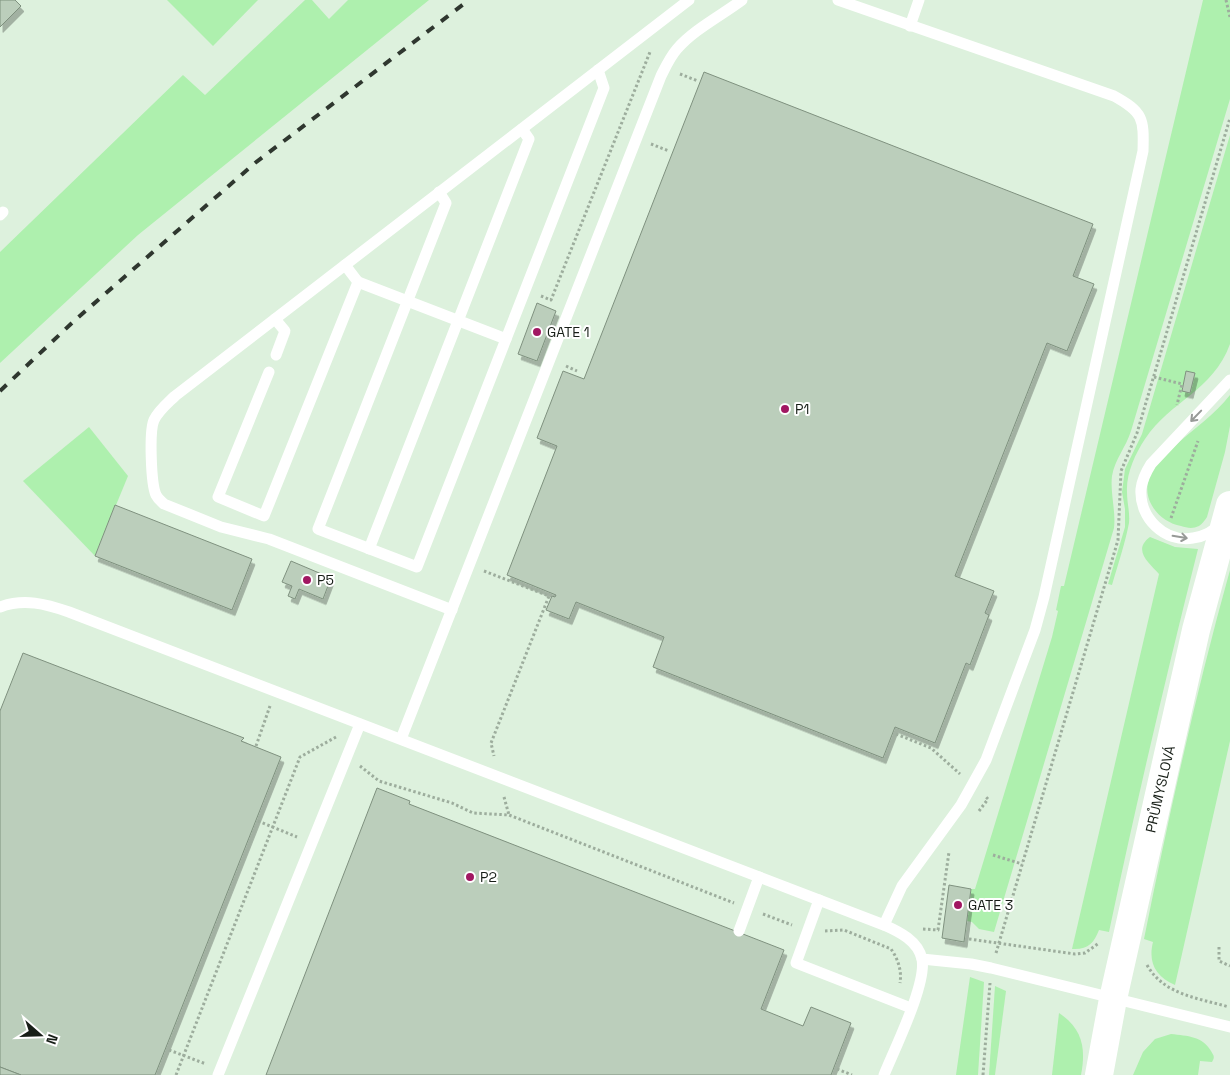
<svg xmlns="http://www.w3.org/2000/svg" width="1230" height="1075" viewBox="0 0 1230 1075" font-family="'Space Grotesk',sans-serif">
  <defs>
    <filter id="shadow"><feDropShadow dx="3" dy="5.5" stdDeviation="0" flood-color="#0004"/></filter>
  </defs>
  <rect width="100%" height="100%" fill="#ddf1dd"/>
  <!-- green -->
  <g fill="#aef0ae">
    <polygon points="167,0 258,0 213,46"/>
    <polygon points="305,0 312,0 329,19 348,0 429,0 138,235 0,363 0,252 183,75 205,95"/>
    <path d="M1203,0H1230V99L1131,431C1126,447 1115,459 1112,476C1110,493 1116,511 1114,528L994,932L979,929L972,922L967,921L971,889H975L1052,637L1058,611L1056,610L1061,586H1064Z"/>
    <path d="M1230,135V344C1213,391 1170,401 1145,439C1135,454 1126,474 1127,492C1127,503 1130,512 1129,523C1125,544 1118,564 1112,585L1108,584L1125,527V509L1122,492L1125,469L1142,434Z"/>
    <path d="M1230,395V426L1225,452L1207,517C1205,520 1202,524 1199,526C1193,529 1187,528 1181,526C1159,522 1140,499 1150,476C1155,462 1166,454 1177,444C1195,428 1215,414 1230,395Z"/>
    <polygon points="89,427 128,476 95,556 23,481"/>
    <path d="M1150,537L1175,547L1198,549C1166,676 1136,804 1109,932L1099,930C1094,943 1088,950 1072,949L1159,574C1149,563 1132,550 1150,537Z"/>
    <path d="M1230,570V741L1175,985C1155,976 1148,962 1153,942L1144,939C1169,815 1196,692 1230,570Z"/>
    <polygon points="970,977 984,982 978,1075 956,1075"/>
    <polygon points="995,986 1006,991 995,1075 989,1075"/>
    <path d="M1059,1013C1083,1029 1086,1049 1081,1075H1052Z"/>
    <path d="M1171,1034C1188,1036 1202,1036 1211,1051C1214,1056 1215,1057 1212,1062L1200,1061L1198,1075H1133L1143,1052L1155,1039Z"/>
  </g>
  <!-- building -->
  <g fill="#bbcebb" stroke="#7f917f" filter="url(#shadow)">
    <polygon points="0,0 15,0 21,6 0,27"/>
    <polygon points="704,72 1093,224 1073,276 1094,284 1067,351 1047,343 955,576 994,591 985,613 989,615 970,665 966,663 935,743 895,727 883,758 653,667 664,637 576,602 569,619 546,610 552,596 555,597 556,595 507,575 557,446 537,438 563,371 584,379"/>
    <polygon points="537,303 556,311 537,361 518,354"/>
    <polygon points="1186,371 1195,373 1190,393 1182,391"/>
    <polygon points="115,505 252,559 232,610 95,556"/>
    <polygon points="291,561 331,578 323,599 299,589 295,599 288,596 292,586 282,582"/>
    <polygon points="23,653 244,738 241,741 281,757 155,1075 21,1075 0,1067 0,711"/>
    <polygon points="377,788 410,801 409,804 784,950 761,1009 803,1026 811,1007 851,1023 831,1075 266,1075"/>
    <polygon points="949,885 971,889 964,942 942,938"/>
    <polygon points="0,1067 21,1075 0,1075"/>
  </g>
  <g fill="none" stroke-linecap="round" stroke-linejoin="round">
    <!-- path -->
    <g stroke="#9dad9d" stroke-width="3" stroke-dasharray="2.5 2.5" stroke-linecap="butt">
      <polyline points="1226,0 1230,17"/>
      <polyline points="680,74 698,81"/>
      <polyline points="651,144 669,151"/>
      <polyline points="541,296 551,300 650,52"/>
      <polyline points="566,366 577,371"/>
      <polyline points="1154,377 1182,384 1177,405"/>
      <polyline points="1171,518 1198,441"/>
      <polyline points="484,571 549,596 491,743 494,756"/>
      <polyline points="896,734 931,748 960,774"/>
      <polyline points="256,746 270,706"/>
      <polyline points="360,766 379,781 452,803 473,813 509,815 734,903"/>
      <polyline points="504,797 509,815"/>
      <polyline points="979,811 988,799 985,796"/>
      <polyline points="258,821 297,837"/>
      <polyline points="993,855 1022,864"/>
      <polyline points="763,914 792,925"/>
      <polyline points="923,929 938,930 949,852"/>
      <path d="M825,931L844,930L891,949C898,959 902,971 900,983"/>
      <polyline points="969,939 1075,954 1085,953 1099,943"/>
      <polyline points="1219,947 1219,961 1230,966"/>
      <polyline points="996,953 1118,540 1121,471 1137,433 1230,118"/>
      <path d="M1147,965C1164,995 1198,998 1229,1007"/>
      <polyline points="169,1050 206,1064"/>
      <polyline points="837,1069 852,1075"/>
      <polyline points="176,1075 300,757 336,737"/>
      <polyline points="983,1075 990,983"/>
    </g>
    <!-- lane -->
    <g stroke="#fff" stroke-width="11">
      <polyline points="910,26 919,0"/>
      <polyline points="439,192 446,203 318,529 417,567 604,88 598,70"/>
      <polyline points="0,215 3,212"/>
      <polyline points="358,282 506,339"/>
      <polyline points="275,319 285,331 276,355"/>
      <polyline points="269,372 218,497 264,516 358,282 345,265"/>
      <path d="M1221,525C1212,531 1204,537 1193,538C1165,543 1139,518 1141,489C1142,480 1146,472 1151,464L1230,380"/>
      <polyline points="369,549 529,139 522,129"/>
      <path d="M0,607C24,598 46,604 69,612L884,925L902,886L961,805L986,760L1035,630L1044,597L1143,151C1144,118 1143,112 1114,96L838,0"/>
      <path d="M452,610L269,539L221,527L164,504C161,501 158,499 156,495C151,484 149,431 154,420C159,410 168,403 175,396L689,0"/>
      <path d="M401,739L661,76C666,66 670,57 677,49C693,30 722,15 742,0"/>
      <polyline points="819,900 796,963 911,1008"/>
      <path d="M884,925C900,932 918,941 922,959C927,984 894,1050 884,1075"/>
      <polyline points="739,931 759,877"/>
      <polyline points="922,959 971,964 991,968 1230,1027"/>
      <polyline points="218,1075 360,724"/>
    </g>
    <!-- secondary -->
    <polyline stroke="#fff" stroke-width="28" points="1099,1075 1113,999 1196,630 1230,505"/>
    <!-- rail -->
    <polyline stroke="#2f372f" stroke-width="4" stroke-dasharray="9 9" stroke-linecap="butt" points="0,391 74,321 255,163 469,0"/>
  </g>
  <!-- one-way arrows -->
  <defs><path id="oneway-shaft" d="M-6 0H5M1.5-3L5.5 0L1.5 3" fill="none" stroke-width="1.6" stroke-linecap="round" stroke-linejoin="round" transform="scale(1.25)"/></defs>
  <g stroke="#979a97">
    <use href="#oneway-shaft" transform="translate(1196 416) rotate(134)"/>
    <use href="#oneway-shaft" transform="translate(1180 537) rotate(9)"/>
  </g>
  <!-- markers -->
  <g fill="#a11762" stroke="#fff" stroke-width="2">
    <circle cx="537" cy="332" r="5"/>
    <circle cx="785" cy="409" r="5"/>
    <circle cx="307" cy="580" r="5"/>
    <circle cx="470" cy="877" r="5"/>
    <circle cx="958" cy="905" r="5"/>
  </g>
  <g text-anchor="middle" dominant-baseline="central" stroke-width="4" stroke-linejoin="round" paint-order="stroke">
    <!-- poi labels -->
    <g font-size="14" fill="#171e17" stroke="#fff" text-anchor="start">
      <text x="547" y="332">GATE 1</text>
      <text x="795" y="409">P1</text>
      <text x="317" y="580">P5</text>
      <text x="480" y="877">P2</text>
      <text x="968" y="905">GATE 3</text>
    </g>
    <!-- street labels -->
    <g font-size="14" fill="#171e17" stroke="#fff">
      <text transform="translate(1160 789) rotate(-77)">PRŮMYSLOVÁ</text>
    </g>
  </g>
  <!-- north arrow -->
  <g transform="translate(40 1035) rotate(110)" stroke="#ffffff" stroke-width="4" paint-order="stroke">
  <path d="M0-4L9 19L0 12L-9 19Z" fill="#171e17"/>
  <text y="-8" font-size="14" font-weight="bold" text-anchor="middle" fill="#171e17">N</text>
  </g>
</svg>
